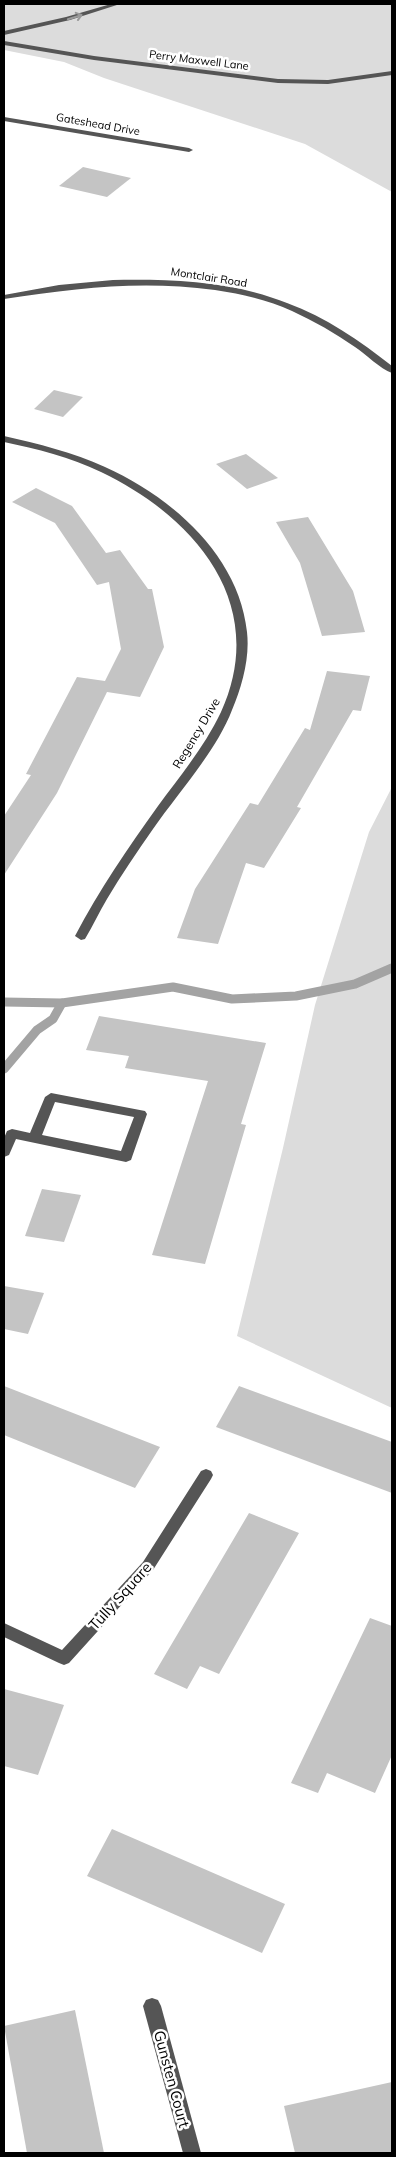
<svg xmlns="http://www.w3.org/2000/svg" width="396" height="2157" viewBox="0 0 396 2157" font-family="Mulish,sans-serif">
  <rect width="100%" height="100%" fill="#fff"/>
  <!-- green -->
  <g fill="#dcdcdc">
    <polygon points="4,4 392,4 392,192 305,144 104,78 64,62 4,50"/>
    <polygon points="392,787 392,1408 237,1336 283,1148 315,1005 369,832"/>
  </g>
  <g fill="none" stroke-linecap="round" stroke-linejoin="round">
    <!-- stream -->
    <g stroke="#a3a3a3" stroke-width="9">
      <polyline points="4,1002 62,1003 173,987 232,999 296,996 355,984 392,968"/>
      <polyline points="4,1069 37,1030 53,1019 62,1003"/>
    </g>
  </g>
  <!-- building -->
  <g fill="#c4c4c4">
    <polygon points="83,167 131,178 107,197 59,186"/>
    <polygon points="54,390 83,397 63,417 34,409"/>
    <polygon points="246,454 278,478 247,489 216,464"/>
    <polygon points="36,488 72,506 106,553 120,550 148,589 152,589 164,647 140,697 107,692 57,793 4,875 4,816 31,775 26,774 77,677 105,681 121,649 109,582 97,585 55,523 12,502"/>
    <polygon points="308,517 353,591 365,632 322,636 300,563 276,522"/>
    <polygon points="327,671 370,676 361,711 353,710 297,807 301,808 264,868 246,863 218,944 177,938 195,889 250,803 258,805 305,728 310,730"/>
    <polygon points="99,1016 266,1043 241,1124 246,1125 205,1264 152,1255 208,1081 125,1068 129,1056 86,1050"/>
    <polygon points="42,1189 81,1195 64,1242 25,1236"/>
    <polygon points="4,1286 44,1293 28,1334 4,1329"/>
    <polygon points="4,1386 160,1447 135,1488 4,1435"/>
    <polygon points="239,1386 392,1442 392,1493 216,1427"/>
    <polygon points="249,1513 299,1533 219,1674 200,1666 187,1689 154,1674"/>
    <polygon points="370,1618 392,1626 392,1755 375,1793 327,1773 318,1793 291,1783"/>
    <polygon points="4,1689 64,1705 38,1775 4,1766"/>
    <polygon points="112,1829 285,1904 262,1953 87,1876"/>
    <polygon points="75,2010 104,2153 27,2153 4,2026"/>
    <polygon points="392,2082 392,2153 295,2153 284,2106"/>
  </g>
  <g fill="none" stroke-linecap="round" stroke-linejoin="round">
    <!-- minor -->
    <g fill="#555" fill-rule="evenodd">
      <polygon points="111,4 120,4 70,20 4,35 4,31 66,17"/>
      <polygon points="4,41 94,56 278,79 328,80 392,71 392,75 328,84 278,83 94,60 4,45"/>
      <polygon points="4,117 189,148 193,150 189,152 4,121"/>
      <path d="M113,280C171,279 233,281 287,303C326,317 360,341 392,366V373C380,369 366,354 355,347C335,333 314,321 292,311C268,300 242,294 215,290C140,280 78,288 4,299V295L59,285Z"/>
      <path d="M4,436C38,444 73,452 105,467C172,497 239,556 247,632C250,658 242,686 232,710C217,750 178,793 153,829C137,852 121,875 107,899C99,912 93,926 85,939L81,940L75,936C99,890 128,848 158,806C180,776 205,746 221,712C270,604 195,517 101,472C70,457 37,449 4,442Z"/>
      <path d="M51,1093L145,1111L147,1114L131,1160L126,1162L16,1139L9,1155L4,1157V1138L7,1131L12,1129L30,1133L45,1097ZM55,1102L134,1117L121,1151L42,1135Z"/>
      <polygon points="206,1469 211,1471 213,1475 211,1479 153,1570 69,1663 64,1665 59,1663 4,1637 4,1623 62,1650 143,1562 201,1471"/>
      <polygon points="152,1998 158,2000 161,2006 201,2153 183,2153 143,2006 146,2000"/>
    </g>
  </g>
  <!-- one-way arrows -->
  <defs><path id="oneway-shaft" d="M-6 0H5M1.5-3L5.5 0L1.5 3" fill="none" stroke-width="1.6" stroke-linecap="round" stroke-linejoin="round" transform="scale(1.25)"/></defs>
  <use stroke="#999" href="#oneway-shaft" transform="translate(75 17) rotate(-17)"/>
  <g text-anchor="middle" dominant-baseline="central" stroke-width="5" stroke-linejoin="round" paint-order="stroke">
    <!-- far-street labels -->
    <g font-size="11" fill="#000" stroke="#fff">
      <text transform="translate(199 60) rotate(7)">Perry Maxwell Lane</text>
      <text transform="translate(98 124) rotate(10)">Gateshead Drive</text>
      <text transform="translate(209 277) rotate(9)">Montclair Road</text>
    </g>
    <!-- street labels -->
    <g font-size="12" fill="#000" stroke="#fff">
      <text transform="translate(196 733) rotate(-59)">Regency Drive</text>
    </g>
    <!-- near-street labels -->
    <g font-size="15" fill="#000" stroke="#fff">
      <text transform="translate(120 1596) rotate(-48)">Tully Square</text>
      <text transform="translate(172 2079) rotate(75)">Gunsten Court</text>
    </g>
  </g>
  <!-- border -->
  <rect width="396" height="2157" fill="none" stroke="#000000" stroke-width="10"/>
</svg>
